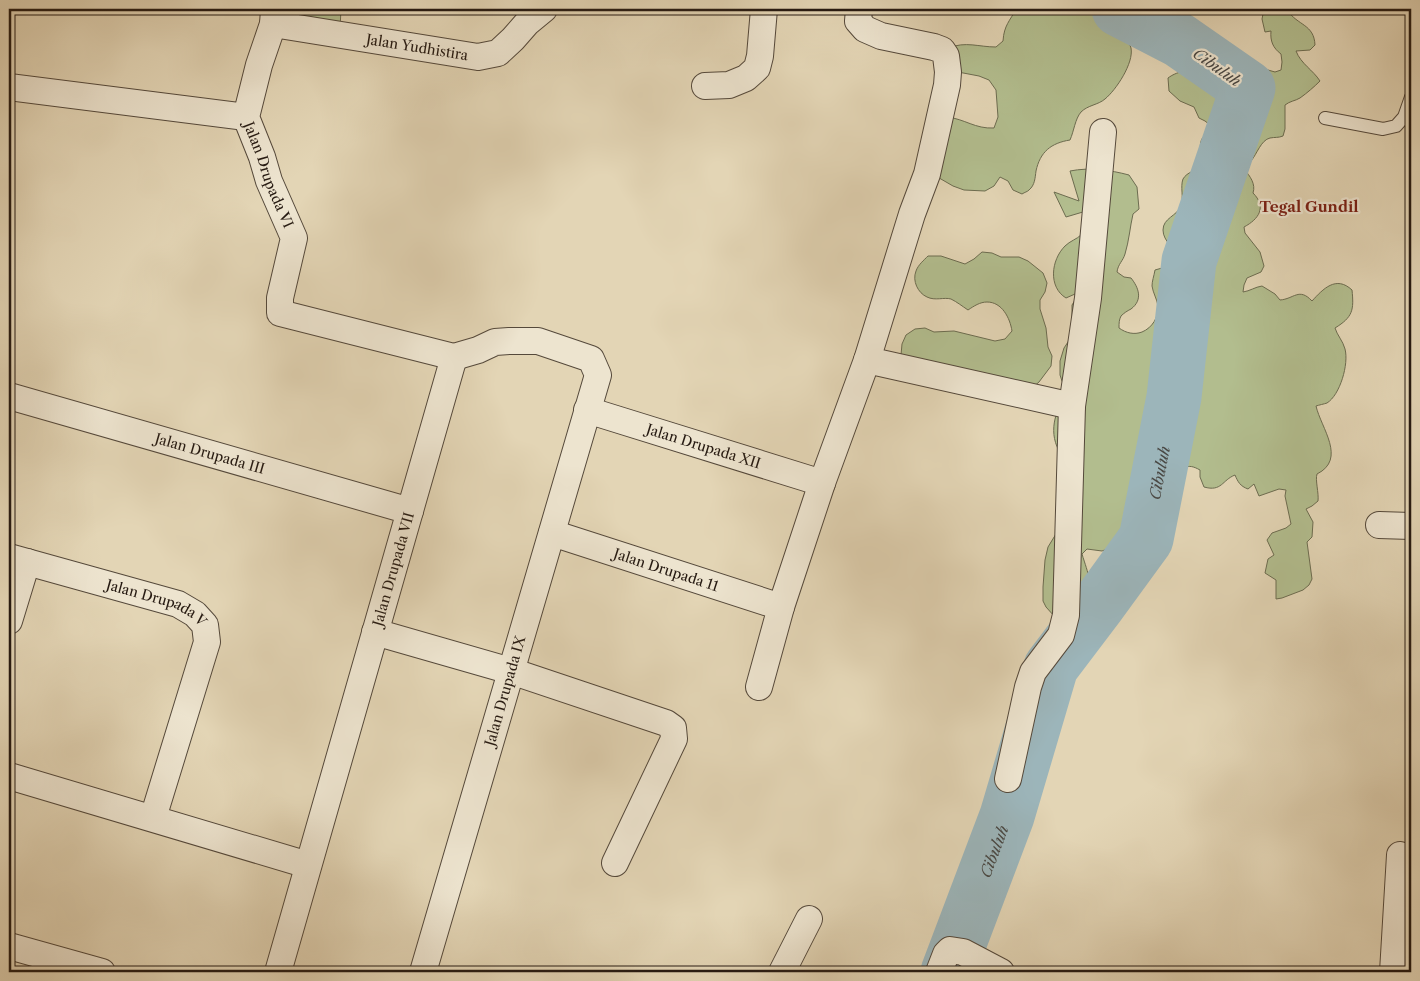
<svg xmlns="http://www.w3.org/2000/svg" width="1420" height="981" viewBox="0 0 1420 981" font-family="'Libre Caslon Text',serif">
  <rect width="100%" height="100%" fill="#e3d5b5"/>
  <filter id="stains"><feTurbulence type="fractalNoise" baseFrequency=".004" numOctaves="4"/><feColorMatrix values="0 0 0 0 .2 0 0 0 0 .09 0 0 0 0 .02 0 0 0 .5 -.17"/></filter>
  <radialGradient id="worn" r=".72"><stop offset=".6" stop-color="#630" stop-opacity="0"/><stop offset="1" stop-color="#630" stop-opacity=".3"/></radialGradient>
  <!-- green -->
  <g fill="#b2bd8e" stroke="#6c6c50">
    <polygon points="274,9 341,9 340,29 272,21"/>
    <path d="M1016,9H1108C1108,11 1107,14 1108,17C1113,29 1128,35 1131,48C1134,63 1116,90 1105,99C1098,105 1088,105 1081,112C1075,119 1074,131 1070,140C1051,143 1040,152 1036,171C1035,178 1035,185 1029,190C1027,192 1025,192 1022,194L1013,190L1008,181L1000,177L994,186L985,191L964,190L953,186L934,175L947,117C965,119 975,129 994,128L998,117L996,90L989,80L979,76L958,72L949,48C965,41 979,47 996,47L1003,41C1004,25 1010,21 1016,9Z"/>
    <path d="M1264,9H1289L1287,10C1298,26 1314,24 1315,45L1310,50L1296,51C1301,64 1313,70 1320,81C1314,87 1307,93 1300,98C1295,101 1290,101 1285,105V129L1283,136C1278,138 1275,137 1270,138C1261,140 1257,154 1251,161L1245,162L1244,169C1250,176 1256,184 1253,193C1267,207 1259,219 1244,227L1245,233L1260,252L1264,266L1261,272L1247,278L1244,285L1243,292C1250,291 1255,287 1262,286L1275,294L1280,300C1294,299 1299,287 1312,301C1323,289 1336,275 1352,290C1354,310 1353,317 1335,328C1337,335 1343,341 1345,349C1349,364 1340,395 1327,403C1324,404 1319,405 1316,406C1321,428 1347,459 1317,474C1315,480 1319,493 1318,501L1312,506L1306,509L1313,522L1312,537L1307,542L1312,579L1309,585L1303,590L1282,598L1276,599V580L1265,573L1268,559L1274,555L1267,540L1272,533L1286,528L1291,524L1285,496L1286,490L1279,489L1259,496L1254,484L1248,489C1240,486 1238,482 1235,475C1222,480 1222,492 1204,487L1200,477V470C1186,462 1184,469 1173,476C1167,479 1160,480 1154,484C1150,486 1146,490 1141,492C1139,506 1143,515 1130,524L1123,523C1129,534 1138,543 1139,556C1139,561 1138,567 1138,572L1132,577C1114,576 1116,559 1122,546H1115L1102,551L1087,549L1082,554C1088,574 1094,584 1085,605C1083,609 1079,615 1075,616C1069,618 1060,617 1055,617L1046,607L1043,601V587L1045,560L1048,547L1059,529V451C1047,428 1058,410 1066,388L1062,381L1060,375V361L1064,348L1072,336V305L1079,294H1075L1066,298C1048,287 1051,260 1065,246C1070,241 1077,239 1081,235C1086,230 1090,216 1093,209L1066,217L1054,192L1079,201L1070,171C1090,167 1110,170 1129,175L1137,187L1139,209L1133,214C1130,227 1129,241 1125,254C1123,261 1118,264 1117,272L1124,277L1131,278C1139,288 1143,300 1131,309C1127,311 1124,313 1121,316C1119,320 1119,323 1119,328C1126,333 1134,335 1142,332C1152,328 1159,317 1158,306C1157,299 1153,293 1152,286C1152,281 1154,276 1155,270L1169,266L1175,261C1176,247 1163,242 1163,230C1163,218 1177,216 1181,206C1184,197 1180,187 1183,179C1187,172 1196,170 1203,168C1203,153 1194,141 1209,132L1210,125L1205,121L1199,118L1194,107L1180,101L1169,91L1168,78C1176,72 1189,68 1197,75C1202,79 1204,83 1210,84C1214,86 1245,87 1250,86C1254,85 1257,83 1260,81L1263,75L1268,70L1275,72L1281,70L1282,62L1281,54C1273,48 1270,41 1271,31L1265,32L1262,19Z"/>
    <path d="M982,252L992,253L1001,257H1019L1028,261L1043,273L1047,283L1045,292L1040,300V309L1046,328L1048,347L1052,356L1051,366L1039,382L1032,388L901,355L902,344L906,335L915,329L925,328L934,332L954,331L995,341L1005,339L1012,331C1010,318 1002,302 987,302C980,302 974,306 968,310C962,306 957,302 951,299C944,297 935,301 927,297C918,293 912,281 916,271C918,265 924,260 928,256H941L965,264L974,259Z"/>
  </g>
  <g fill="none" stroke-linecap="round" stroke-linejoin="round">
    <!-- river -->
    <path stroke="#9cb5ba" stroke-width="55" id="s1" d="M948,972L1007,816L1051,667L1098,605L1146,539L1174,397L1189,261L1248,88L1179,40L1119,9"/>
    <defs>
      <polyline id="service" points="1325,118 1383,129 1396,126 1404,117 1411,97"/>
      <g id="minor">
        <path id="s2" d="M274,9L273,24L259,65L246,117L262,157L269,181L294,238L280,298V313L454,357L478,350L495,342L509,341H538L591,359L598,375L423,972"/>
        <path id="s3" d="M273,24L478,57L498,53L513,39L527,23L544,9"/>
        <polyline points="705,86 729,85 746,78 757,68 760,56 764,9"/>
        <polyline points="9,87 246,117"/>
        <polyline points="867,360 1072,406"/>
        <path id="s4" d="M9,396L410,511"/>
        <path id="s5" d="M587,410L822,483"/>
        <polyline points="1379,525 1411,526"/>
        <path id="s6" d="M552,533L781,607"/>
        <path id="s7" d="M9,557L178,604L195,614L205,625L207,642L153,818"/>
        <polyline points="9,621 27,562"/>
        <polyline points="375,632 511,671 666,723 673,728 674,739 615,863"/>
        <polyline points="759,687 781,607 822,483 867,360 912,214 927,174 947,85 948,72 946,56 942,50 934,47 881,36 865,29 858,21 859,9"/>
        <polyline points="9,776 308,865"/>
        <polyline points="1008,779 1028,687 1033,672 1061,635 1066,615 1072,406 1088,298 1103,132"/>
        <polyline points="9,946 102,972"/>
        <path id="s8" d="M278,972L454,357"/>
        <polyline points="782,972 809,919"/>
        <polyline points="939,972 946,954 950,950 963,952 1001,972"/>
        <polyline points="1393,972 1400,855"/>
      </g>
    </defs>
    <!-- service casing -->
    <use href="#service" stroke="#55493b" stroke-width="14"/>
    <!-- minor casing -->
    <use href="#minor" stroke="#55493b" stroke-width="28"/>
    <!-- service -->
    <use href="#service" stroke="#ede4cf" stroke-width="12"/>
    <!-- minor -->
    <use href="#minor" stroke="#ede4cf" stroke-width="26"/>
  </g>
  <g text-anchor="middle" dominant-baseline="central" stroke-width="4.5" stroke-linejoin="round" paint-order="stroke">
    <!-- street labels -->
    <g font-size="14" fill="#261a12" stroke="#ede4cf">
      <text stroke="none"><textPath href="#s3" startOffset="146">Jalan Yudhistira</textPath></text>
      <text stroke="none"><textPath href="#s2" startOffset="174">Jalan Drupada VI</textPath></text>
      <text stroke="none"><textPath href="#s5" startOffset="122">Jalan Drupada XII</textPath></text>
      <text stroke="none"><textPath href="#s4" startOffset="209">Jalan Drupada III</textPath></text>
      <text stroke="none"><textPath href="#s8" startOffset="419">Jalan Drupada VII</textPath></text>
      <text stroke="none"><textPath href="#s6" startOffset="120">Jalan Drupada 11</textPath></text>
      <text stroke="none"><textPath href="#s7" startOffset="155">Jalan Drupada V</textPath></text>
      <text transform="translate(505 691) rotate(-74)">Jalan Drupada IX</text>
    </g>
    <!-- water labels -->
    <g font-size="15" font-style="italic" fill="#494844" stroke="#ede4cf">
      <text transform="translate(1217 67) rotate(35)">Cibuluh</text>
      <text stroke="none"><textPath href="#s1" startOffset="549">Cibuluh</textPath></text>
      <text stroke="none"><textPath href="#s1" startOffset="129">Cibuluh</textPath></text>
    </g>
    <!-- neighbourhood labels -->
    <g font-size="15" font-weight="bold" fill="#7a1f14" stroke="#ede4cf">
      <text x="1309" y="206">Tegal Gundil</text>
    </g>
  </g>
  <!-- margin -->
  <rect width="1420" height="981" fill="none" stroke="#e3d5b5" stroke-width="30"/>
  <rect x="10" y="10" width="1400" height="961" fill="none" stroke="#261a12" stroke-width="2.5"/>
  <rect x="15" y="15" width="1390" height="951" fill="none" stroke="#261a12"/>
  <rect width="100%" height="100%" filter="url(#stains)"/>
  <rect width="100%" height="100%" fill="url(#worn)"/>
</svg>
